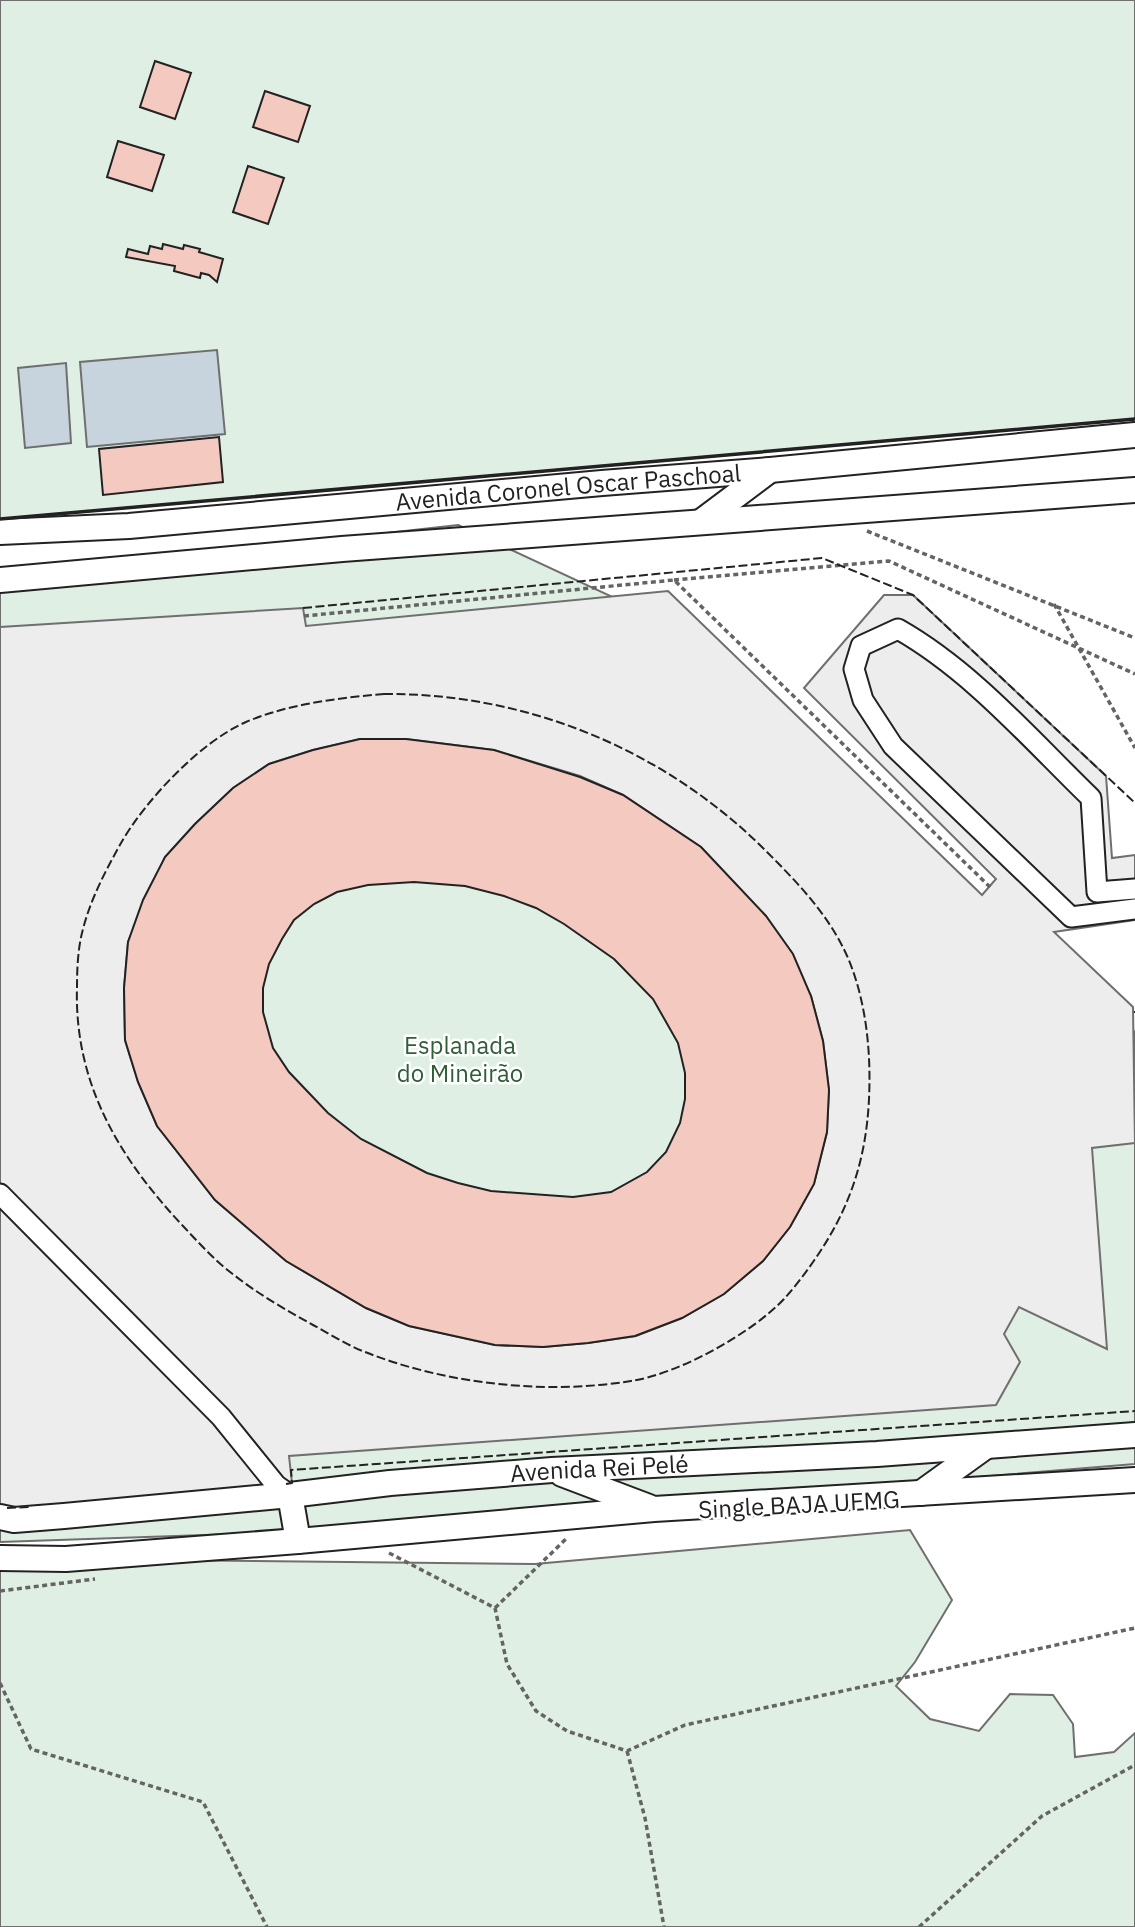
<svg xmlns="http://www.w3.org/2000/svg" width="1135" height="1927" viewBox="0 0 1135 1927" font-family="'IBM Plex Sans',sans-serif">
  <rect width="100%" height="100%" fill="#fff"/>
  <!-- green -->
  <g fill="#e0efe3" stroke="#6f6f6f" stroke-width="2">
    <polygon points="0,0 1135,0 1135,419 0,519"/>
    <polygon points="458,525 662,620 1135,1032 1135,1464 322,1531 0,1542 0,571 172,557"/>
    <polygon points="910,1530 952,1600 915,1662 896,1686 930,1719 979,1731 1010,1694 1053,1695 1073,1724 1075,1757 1114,1752 1135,1733 1135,1927 0,1927 0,1561 66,1559 535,1564"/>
  </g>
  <!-- parking -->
  <path fill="#ededed" stroke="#6f6f6f" stroke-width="2" fill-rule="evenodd" d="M668,591L982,895L996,879L804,688L884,595H913L1106,776L1112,858L1135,855V920L1054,932L1133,1007L1135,1143L1092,1148L1107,1349L1019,1307L1004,1334L1020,1362L996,1405L289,1456L292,1483L70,1506L0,1508V627L303,608L306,626ZM360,739H406L494,750L580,776L623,795L701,847L766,916L811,996L823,1041L829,1090L827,1132L814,1184L790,1227L763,1261L724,1294L682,1318L636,1336L588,1343L543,1347L495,1345L409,1326L366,1308L286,1261L215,1200L157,1126L138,1082L125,1040L124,988L128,942L165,857L195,824L233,788L269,764L313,750Z"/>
  <!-- water -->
  <g fill="#c7d3dd" stroke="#6f6f6f" stroke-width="2">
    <polygon points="217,350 225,434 87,447 80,362"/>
    <polygon points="66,363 71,443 25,448 18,368"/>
  </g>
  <!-- building -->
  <g fill="#f3c9c0" stroke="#222" stroke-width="2" fill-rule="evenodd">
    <polygon points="155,61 191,73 175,119 140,107"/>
    <polygon points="265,91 310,106 298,142 253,127"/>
    <polygon points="118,141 164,155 152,191 107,177"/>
    <polygon points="248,166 284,178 268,224 233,212"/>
    <polygon points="163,244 183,249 184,245 200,249 199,252 223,259 217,282 209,275 201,273 200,278 174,271 175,266 126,257 128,249 148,254 150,246 162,249"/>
    <polygon points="219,437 223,482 103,495 99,449"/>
    <path d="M360,739H406L494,750L580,777L623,795L701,847L766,916L793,954L811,996L823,1041L829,1090L827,1132L814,1184L790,1227L763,1261L724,1294L682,1318L635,1336L588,1343L543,1347L495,1345L409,1326L366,1308L286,1261L215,1200L157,1126L138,1082L125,1040L124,988L128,942L143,900L165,857L195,824L233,788L269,764L313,750ZM414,882L465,886L504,896L536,908L564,924L614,959L653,999L678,1043L685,1073V1099L680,1123L666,1152L647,1172L611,1192L573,1197L491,1191L458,1183L427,1173L361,1139L328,1113L289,1072L273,1048L263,1012V988L269,964L282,939L294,920L314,904L337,892L368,885Z"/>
  </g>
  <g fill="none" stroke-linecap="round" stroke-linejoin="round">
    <defs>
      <g id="minor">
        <path d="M1135,889L1097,892L1091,798C1030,739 972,671 898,629L861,646L854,669L863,700L893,746L1071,917L1135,909"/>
        <polyline points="0,1194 221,1417 276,1485 290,1495"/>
      </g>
      <g id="major">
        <polyline points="702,521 770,470"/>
        <path id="s1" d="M0,532L129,526L602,483L770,470L1135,435"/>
        <polyline points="0,580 342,549 1135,490"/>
        <polyline points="562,1474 649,1507"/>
        <polyline points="921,1493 985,1447"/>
        <polyline points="290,1495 298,1541"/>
        <path id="s2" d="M0,1517L14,1520L64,1516L290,1495L390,1483L552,1470L877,1454L1135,1435"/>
        <polyline points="0,1558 66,1559 298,1541 654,1509 1135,1480"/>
      </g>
    </defs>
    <!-- minor casing -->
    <use href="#minor" stroke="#222" stroke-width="23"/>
    <!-- major casing -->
    <use href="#major" stroke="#222" stroke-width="28"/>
    <!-- path -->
    <g stroke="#646464" stroke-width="3.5" stroke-dasharray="5 3.5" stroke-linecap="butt">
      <polyline points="867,531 1135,638"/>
      <polyline points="1054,604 1135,748"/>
      <polyline points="304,616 674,580 990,887"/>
      <polyline points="389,1553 495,1608 507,1664 536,1711 567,1731 627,1751 685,1725 1135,1628"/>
      <polyline points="0,1591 95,1579"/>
      <polyline points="495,1608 568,1537"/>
      <polyline points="0,1683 31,1749 203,1802 267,1927"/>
      <polyline points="627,1751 645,1818 664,1927"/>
      <polyline points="919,1927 1042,1816 1135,1765"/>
    </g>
    <!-- minor -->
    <use href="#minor" stroke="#fff" stroke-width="19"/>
    <!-- major -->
    <use href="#major" stroke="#fff" stroke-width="24"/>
    <!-- path-bridge -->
    <polyline stroke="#646464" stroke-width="3.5" stroke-dasharray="5 3.5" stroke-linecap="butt" points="674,580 889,561 1135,674"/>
    <!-- fence -->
    <g stroke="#222" stroke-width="2" stroke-dasharray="9 3.5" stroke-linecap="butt">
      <polyline points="303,608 822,558 913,595 1135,803"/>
      <path d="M384,694C526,693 663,749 764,849C800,885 836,922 853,971C867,1011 871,1056 869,1099C866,1161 849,1211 813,1262C804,1275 794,1288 784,1299C751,1334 678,1374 631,1381C545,1395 446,1384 365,1352C347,1345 330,1334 313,1325C286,1310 258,1294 234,1275C215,1261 199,1243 183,1226C119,1158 74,1083 77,987C77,968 78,947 83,929C91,898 106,870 121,843C145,801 200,742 246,722C288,704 338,698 384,694Z"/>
      <polyline points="1134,1012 1135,1012"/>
      <polyline points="286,1484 292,1483 291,1470 1135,1411"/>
      <polyline points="7,1508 31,1507"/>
    </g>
    <!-- wall -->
    <polyline stroke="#222" stroke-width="3.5" points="0,519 1135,419"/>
  </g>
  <g text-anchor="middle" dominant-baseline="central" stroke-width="5" stroke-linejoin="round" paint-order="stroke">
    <!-- street labels -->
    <g font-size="24" fill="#222" stroke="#fff">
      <text stroke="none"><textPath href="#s1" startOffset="570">Avenida Coronel Oscar Paschoal</textPath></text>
      <text stroke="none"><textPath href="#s2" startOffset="602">Avenida Rei Pelé</textPath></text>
      <text transform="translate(799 1504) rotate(-3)">Single BAJA UFMG</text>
    </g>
    <!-- park labels -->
    <g font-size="24" fill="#2f5e38" stroke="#fff">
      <text x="460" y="1045">Esplanada<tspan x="460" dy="28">do Mineirão</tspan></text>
    </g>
  </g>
</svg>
